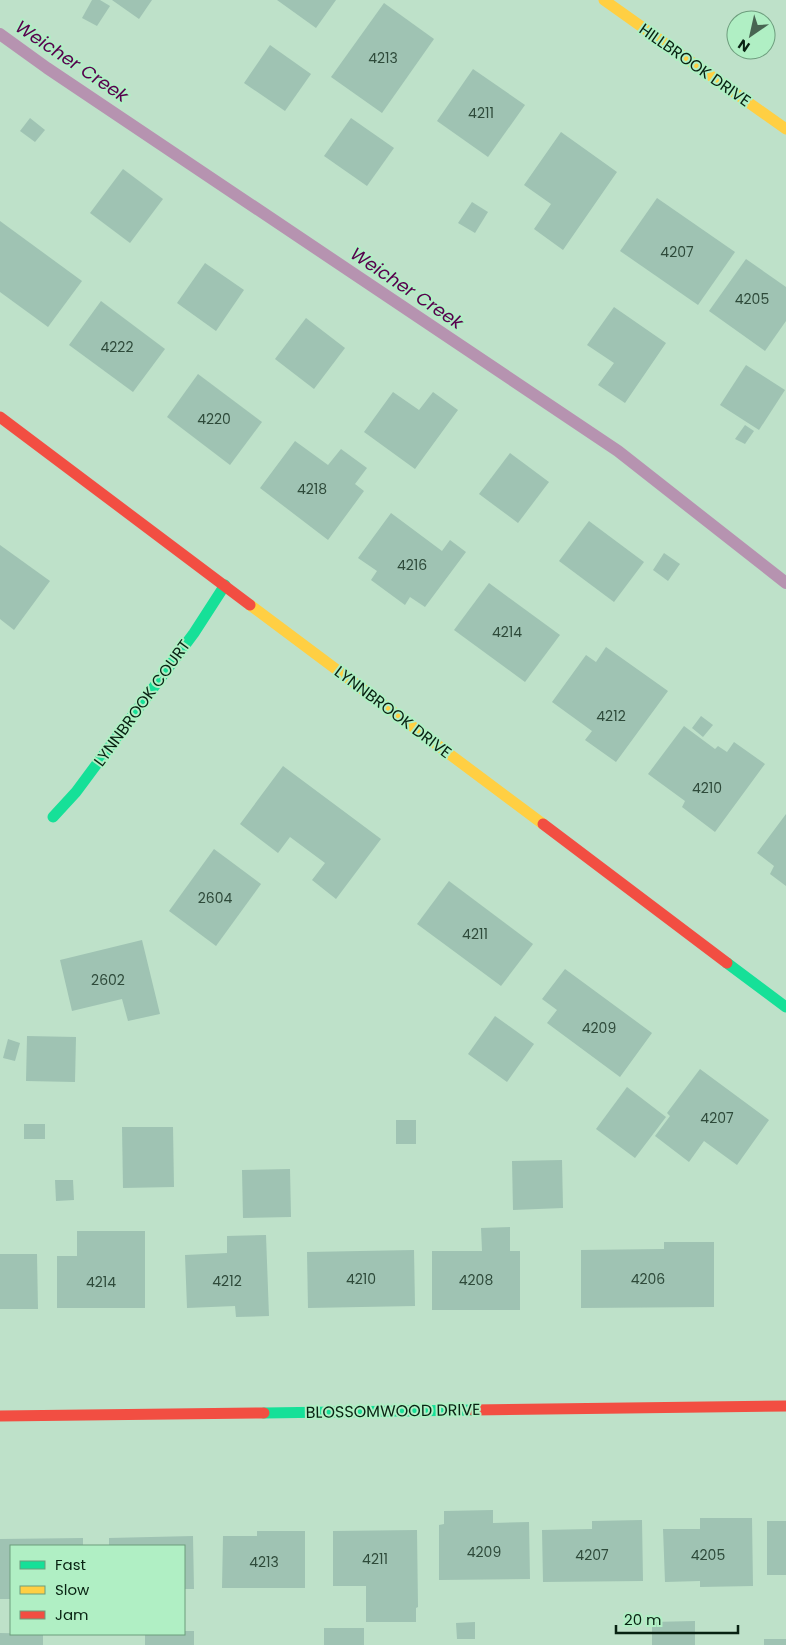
<svg xmlns="http://www.w3.org/2000/svg" width="786" height="1645" viewBox="0 0 786 1645" font-family="Poppins,sans-serif">
  <rect width="100%" height="100%" fill="#bee1c9"/>
  <g fill="none" stroke-linecap="round" stroke-linejoin="round">
    <!-- stream -->
    <polyline stroke="#b693b0" stroke-width="12" points="0,34 47,68 618,451 786,583"/>
  </g>
  <!-- building -->
  <g fill="#9fc3b3">
    <polygon points="92,0 100,0 110,6 97,26 82,18"/>
    <polygon points="112,0 152,0 139,19"/>
    <polygon points="277,0 336,0 316,28"/>
    <polygon points="384,3 434,39 382,113 331,77"/>
    <polygon points="270,45 311,74 285,111 244,83"/>
    <polygon points="473,69 525,105 488,157 437,121"/>
    <polygon points="30,118 45,130 35,142 20,131"/>
    <polygon points="351,118 394,148 367,186 324,156"/>
    <polygon points="561,132 617,172 563,250 534,229 551,204 524,185"/>
    <polygon points="123,169 163,199 130,243 90,213"/>
    <polygon points="657,198 735,252 698,305 620,251"/>
    <polygon points="472,202 488,212 475,233 458,223"/>
    <polygon points="0,221 82,281 48,327 0,292"/>
    <polygon points="746,259 786,287 786,321 765,351 709,311"/>
    <polygon points="205,263 244,290 216,331 177,303"/>
    <polygon points="101,301 165,349 133,392 69,345"/>
    <polygon points="614,307 666,343 625,403 598,385 614,363 587,345"/>
    <polygon points="306,318 345,348 314,389 275,359"/>
    <polygon points="746,365 785,390 759,430 720,405"/>
    <polygon points="198,374 262,422 230,465 167,417"/>
    <polygon points="393,392 419,410 433,392 458,410 415,469 364,432"/>
    <polygon points="745,425 754,431 745,444 735,439"/>
    <polygon points="295,441 328,465 341,449 367,468 355,484 364,491 328,540 260,488"/>
    <polygon points="510,453 549,482 518,523 479,494"/>
    <polygon points="391,513 442,551 450,540 466,552 425,607 410,597 405,605 371,580 377,571 358,558"/>
    <polygon points="589,521 644,562 614,602 559,561"/>
    <polygon points="0,545 50,581 14,630 0,619"/>
    <polygon points="664,553 680,564 668,581 653,570"/>
    <polygon points="489,583 560,635 525,682 454,630"/>
    <polygon points="606,647 668,691 616,762 585,740 592,731 552,702 586,655 596,662"/>
    <polygon points="701,716 713,725 703,737 692,728"/>
    <polygon points="684,726 715,749 718,746 727,752 734,742 765,764 715,832 682,807 685,801 648,774"/>
    <polygon points="283,766 381,839 336,899 312,880 325,863 290,837 278,853 240,824"/>
    <polygon points="786,814 786,886 770,874 774,866 757,853"/>
    <polygon points="214,849 261,884 216,946 169,911"/>
    <polygon points="449,881 533,944 501,986 417,924"/>
    <polygon points="142,940 160,1014 128,1021 122,999 72,1011 60,960"/>
    <polygon points="565,969 652,1033 620,1077 547,1023 557,1010 542,999"/>
    <polygon points="495,1016 534,1044 507,1082 468,1054"/>
    <polygon points="27,1036 76,1037 75,1082 26,1081"/>
    <polygon points="8,1039 20,1043 15,1061 3,1058"/>
    <polygon points="700,1069 769,1120 737,1165 704,1141 689,1162 655,1136 670,1116 667,1113"/>
    <polygon points="627,1087 666,1117 635,1158 596,1129"/>
    <rect x="396" y="1120" width="20" height="24"/>
    <rect x="24" y="1124" width="21" height="15"/>
    <polygon points="122,1127 173,1127 174,1187 123,1188"/>
    <polygon points="562,1160 563,1208 513,1210 512,1161"/>
    <polygon points="290,1169 291,1217 243,1218 242,1170"/>
    <polygon points="55,1180 73,1180 74,1200 56,1201"/>
    <polygon points="510,1227 510,1251 520,1251 520,1310 432,1310 432,1251 482,1251 481,1228"/>
    <polygon points="77,1231 145,1231 145,1308 57,1308 57,1256 77,1256"/>
    <polygon points="266,1235 269,1316 236,1317 235,1306 187,1308 185,1255 227,1253 227,1236"/>
    <polygon points="664,1242 714,1242 714,1307 581,1308 581,1250 664,1249"/>
    <polygon points="414,1250 415,1306 308,1308 307,1252"/>
    <polygon points="0,1254 37,1254 38,1309 0,1309"/>
    <polygon points="493,1510 493,1523 529,1522 530,1579 439,1580 439,1525 444,1524 444,1511"/>
    <polygon points="700,1518 752,1518 753,1586 700,1587 700,1581 665,1582 663,1529 700,1529"/>
    <polygon points="642,1520 643,1581 543,1582 542,1530 592,1529 592,1521"/>
    <rect x="767" y="1521" width="19" height="54"/>
    <polygon points="417,1530 418,1607 416,1608 416,1622 366,1622 366,1586 333,1586 333,1531"/>
    <polygon points="257,1531 305,1531 305,1588 222,1588 223,1536 257,1536"/>
    <polygon points="193,1536 194,1589 184,1589 184,1546 109,1546 109,1538"/>
    <polygon points="83,1538 83,1546 11,1546 11,1599 0,1599 0,1539"/>
    <polygon points="695,1621 695,1645 652,1645 652,1622"/>
    <polygon points="475,1622 475,1639 457,1639 456,1623"/>
    <rect x="324" y="1628" width="40" height="17"/>
    <polygon points="184,1631 194,1631 194,1645 145,1645 145,1634 184,1634"/>
    <polygon points="0,1633 43,1634 43,1645 0,1645"/>
    <rect x="764" y="1639" width="22" height="6"/>
  </g>
  <g fill="none" stroke-linecap="round" stroke-linejoin="round">
    <!-- fast -->
    <g stroke="#16e098" stroke-width="11">
      <polyline points="53,817 76,792 194,633 225,585"/>
      <polyline points="727,963 786,1007"/>
      <polyline points="264,1413 473,1410"/>
    </g>
    <!-- slow -->
    <g stroke="#ffcf43" stroke-width="11">
      <polyline points="604,0 786,129"/>
      <polyline points="250,605 543,824"/>
    </g>
    <!-- jam -->
    <g stroke="#f24e42" stroke-width="11">
      <polyline points="0,417 250,605"/>
      <polyline points="543,824 727,963"/>
      <polyline points="473,1410 786,1406"/>
      <polyline points="0,1416 264,1413"/>
    </g>
  </g>
  <g text-anchor="middle" dominant-baseline="central" stroke-width="4" stroke-linejoin="round" paint-order="stroke">
    <!-- number labels -->
    <g font-size="14" fill="#2e4a3a">
      <text x="383" y="58">4213</text>
      <text x="481" y="113">4211</text>
      <text x="677" y="252">4207</text>
      <text x="752" y="299">4205</text>
      <text x="117" y="347">4222</text>
      <text x="214" y="419">4220</text>
      <text x="312" y="489">4218</text>
      <text x="412" y="565">4216</text>
      <text x="507" y="632">4214</text>
      <text x="611" y="716">4212</text>
      <text x="707" y="788">4210</text>
      <text x="215" y="898">2604</text>
      <text x="475" y="934">4211</text>
      <text x="108" y="980">2602</text>
      <text x="599" y="1028">4209</text>
      <text x="717" y="1118">4207</text>
      <text x="361" y="1279">4210</text>
      <text x="648" y="1279">4206</text>
      <text x="476" y="1280">4208</text>
      <text x="227" y="1281">4212</text>
      <text x="101" y="1282">4214</text>
      <text x="484" y="1552">4209</text>
      <text x="592" y="1555">4207</text>
      <text x="708" y="1555">4205</text>
      <text x="375" y="1559">4211</text>
      <text x="264" y="1562">4213</text>
    </g>
    <!-- street labels -->
    <g font-size="16" fill="#082212" stroke="#b0efc4">
      <text transform="translate(695 65) rotate(35)">HILLBROOK DRIVE</text>
      <text transform="translate(142 703) rotate(-54)">LYNNBROOK COURT</text>
      <text transform="translate(393 712) rotate(37)">LYNNBROOK DRIVE</text>
      <text transform="translate(393 1411) rotate(-1)">BLOSSOMWOOD DRIVE</text>
    </g>
    <!-- water labels -->
    <g font-size="18" font-style="italic" fill="#57014d" stroke="#b0efc4">
      <text transform="translate(72 61) rotate(34)">Weicher Creek</text>
      <text transform="translate(407 288) rotate(34)">Weicher Creek</text>
    </g>
  </g>
  <!-- legend -->
  <rect x="10" y="1545" width="175" height="90" fill="#b0efc4" stroke="#6d9d7d"/>
  <rect x="20" y="1561" width="25" height="8" fill="#16e098" stroke="#6d9d7d"/>
  <text x="55" y="1570" font-size="15" fill="#082212">Fast</text>
  <rect x="20" y="1586" width="25" height="8" fill="#ffcf43" stroke="#6d9d7d"/>
  <text x="55" y="1595" font-size="15" fill="#082212">Slow</text>
  <rect x="20" y="1611" width="25" height="8" fill="#f24e42" stroke="#6d9d7d"/>
  <text x="55" y="1620" font-size="15" fill="#082212">Jam</text>
  <!-- north arrow -->
  <g transform="translate(751 35) rotate(214)"><circle r="24" fill="#b0efc4" stroke="#6d9d7d"/>
  <path d="M0-4L9 19L0 12L-9 19Z" fill="#486552"/>
  <text y="-8" font-size="14" font-weight="bold" text-anchor="middle" fill="#082212">N</text>
  </g>
  <!-- scale -->
  <path d="M616 1625v8h122v-8" fill="none" stroke="#082212" stroke-width="2.5"/>
  <text x="624" y="1625" font-size="15" fill="#082212" stroke="#b0efc4" stroke-width="4" paint-order="stroke">20 m</text>
</svg>
